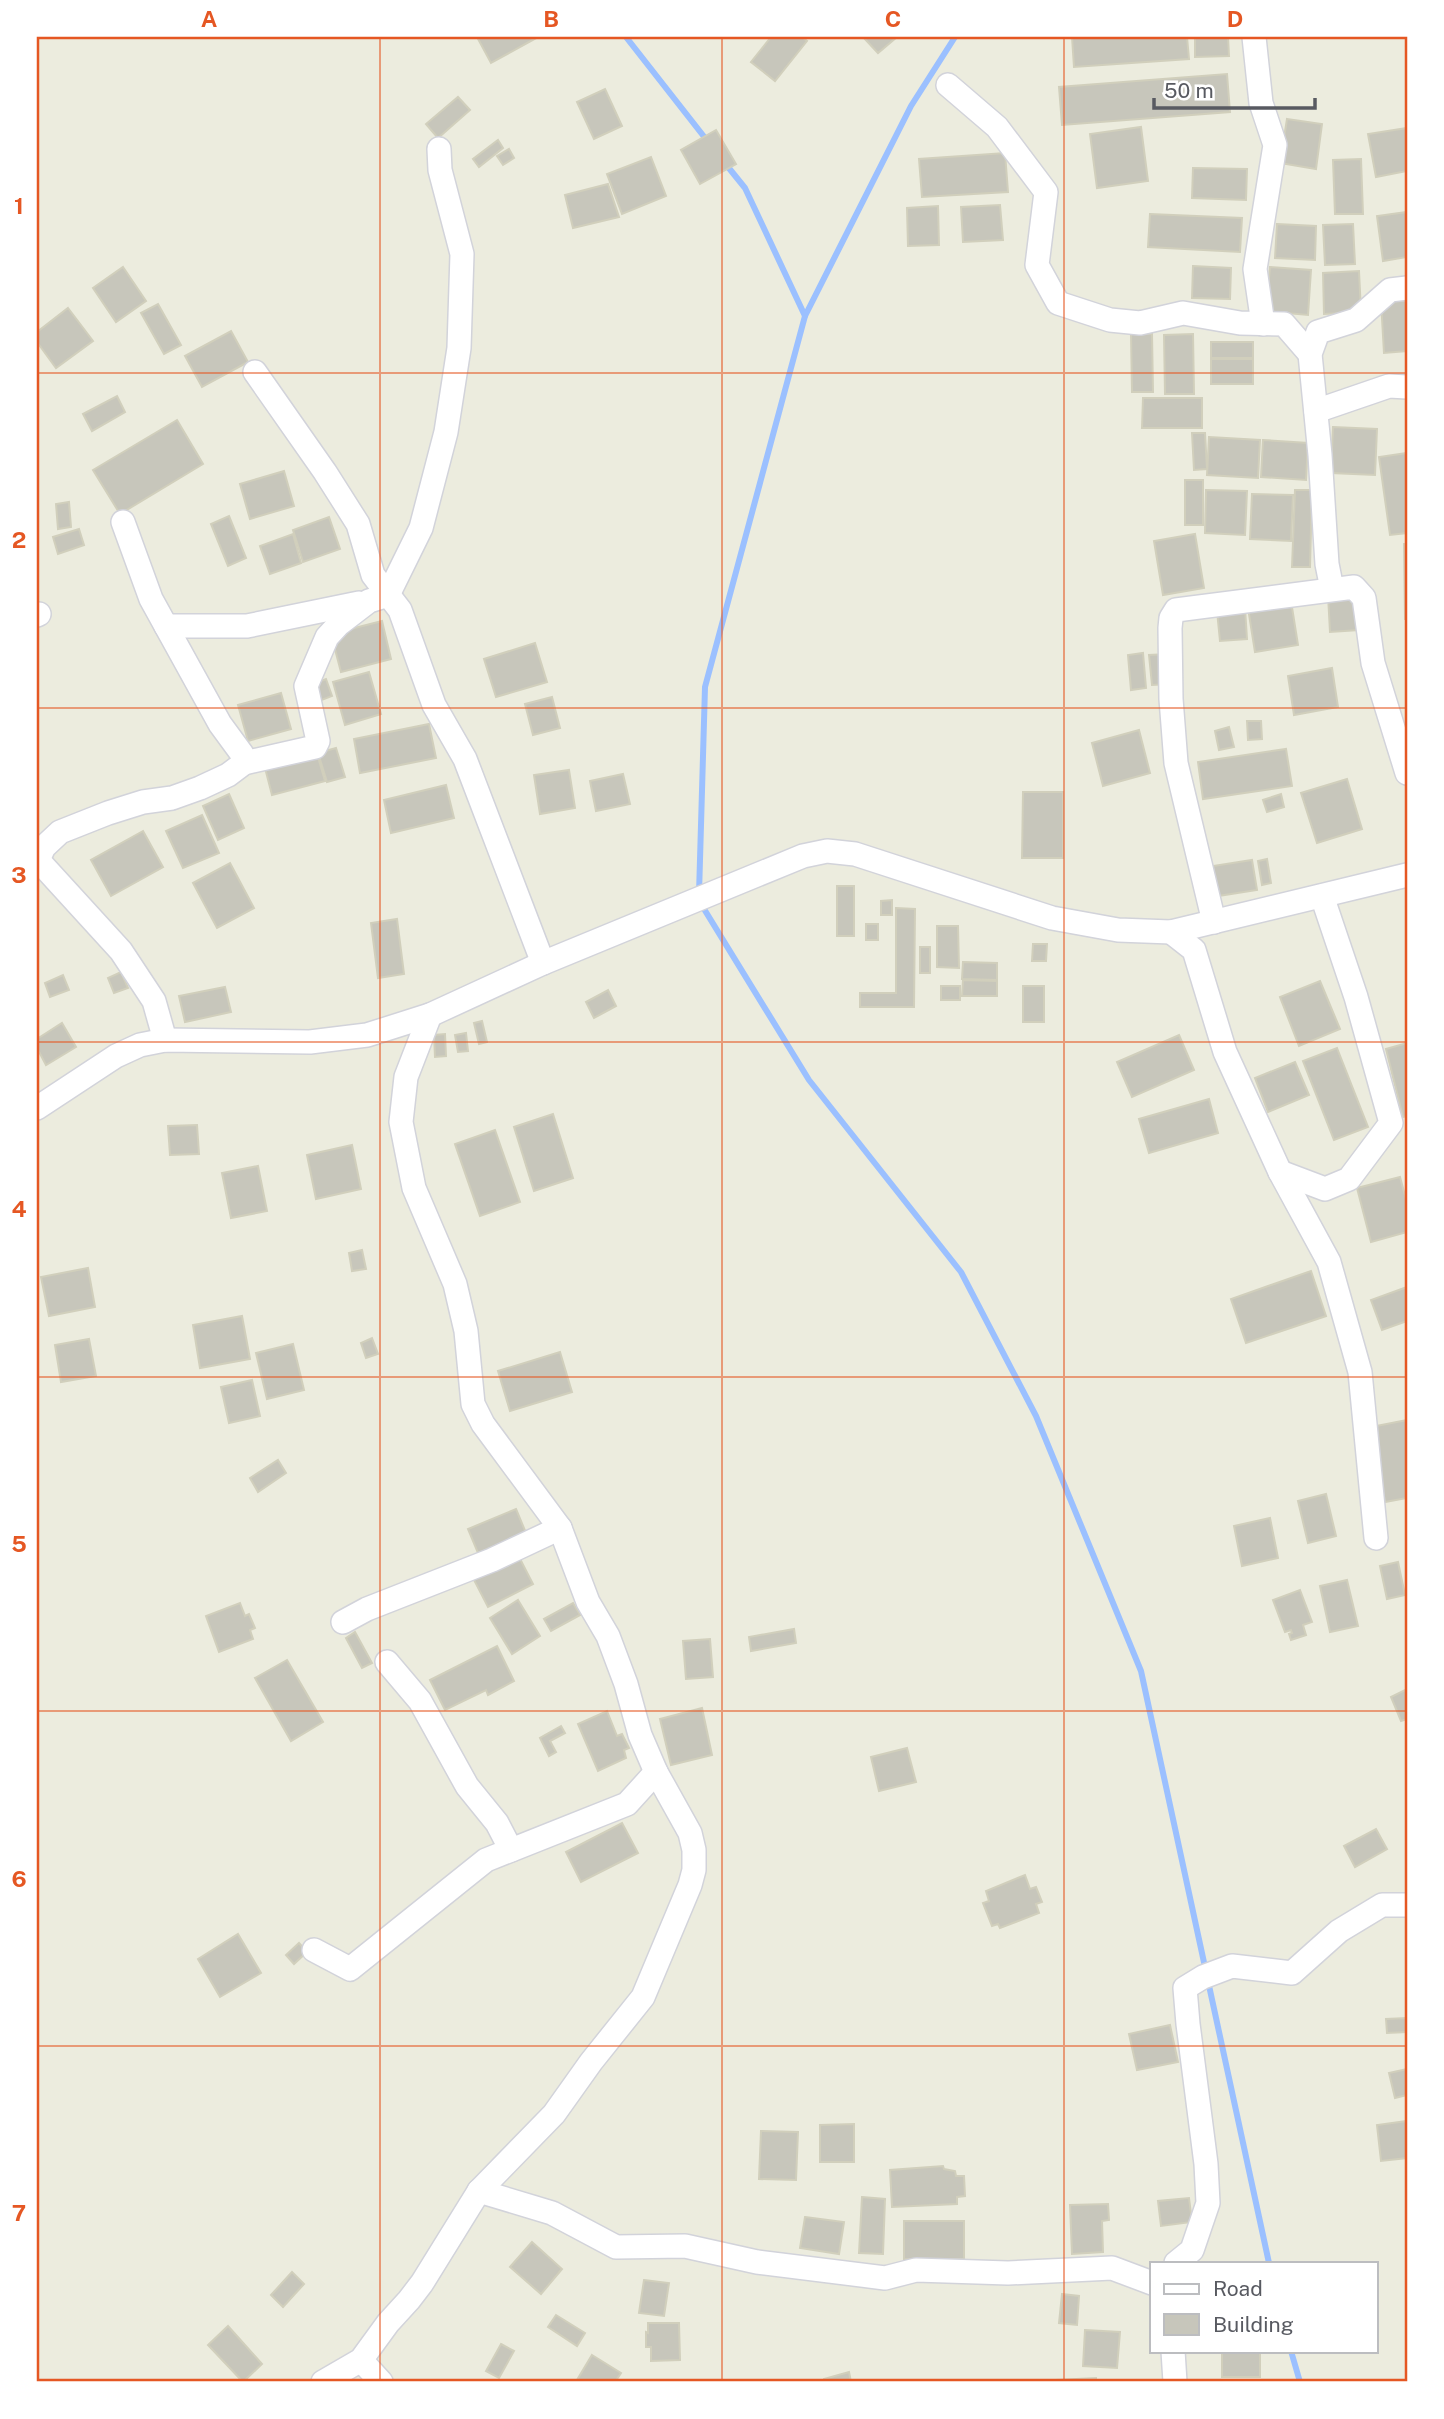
<svg xmlns="http://www.w3.org/2000/svg" width="1444" height="2419" viewBox="0 0 1444 2419" font-family="'Public Sans',sans-serif">
  <rect width="100%" height="100%" fill="#ececde"/>
  <g fill="none" stroke-linecap="round" stroke-linejoin="round">
    <!-- stream -->
    <g stroke="#9bc0ff" stroke-width="6">
      <polyline points="626,37 709,143"/>
      <polyline points="805,316 911,106 955,37"/>
      <polyline points="699,894 705,687 805,316 745,188 724,162"/>
      <polyline points="701,904 809,1080 961,1272 1036,1416 1141,1671 1269,2263"/>
      <polyline points="1291,2351 1300,2382"/>
    </g>
  </g>
  <!-- building -->
  <g fill="#c7c6bb" stroke="#d1cfbc" stroke-width="2">
    <polygon points="477,37 538,37 491,63"/>
    <polygon points="771,37 802,37 807,41 775,81 751,62"/>
    <polygon points="863,37 897,37 878,53"/>
    <polygon points="1072,37 1187,37 1189,59 1074,67"/>
    <polygon points="1195,37 1228,37 1229,56 1195,57"/>
    <polygon points="1227,74 1230,112 1062,125 1059,87"/>
    <polygon points="605,89 622,126 594,139 577,102"/>
    <polygon points="458,97 470,110 438,138 426,124"/>
    <polygon points="1287,119 1322,124 1316,169 1280,163"/>
    <polygon points="1141,127 1148,181 1097,188 1090,134"/>
    <polygon points="1407,128 1407,171 1376,177 1368,134"/>
    <polygon points="716,130 736,164 700,184 681,150"/>
    <polygon points="498,140 503,148 479,167 473,159"/>
    <polygon points="509,149 514,158 503,165 497,156"/>
    <polygon points="1005,153 1008,192 922,197 919,159"/>
    <polygon points="651,157 666,196 622,214 607,174"/>
    <polygon points="1361,159 1363,214 1335,214 1333,160"/>
    <polygon points="1193,168 1247,169 1246,200 1192,198"/>
    <polygon points="608,184 619,217 573,228 565,195"/>
    <polygon points="1000,205 1003,240 963,242 961,207"/>
    <polygon points="938,206 939,245 908,246 907,208"/>
    <polygon points="1407,212 1407,257 1383,261 1377,216"/>
    <polygon points="1150,214 1242,218 1240,252 1148,247"/>
    <polygon points="1277,224 1316,226 1315,260 1275,258"/>
    <polygon points="1353,224 1355,264 1325,265 1323,225"/>
    <polygon points="1193,266 1231,268 1230,299 1192,298"/>
    <polygon points="123,267 146,301 116,322 93,288"/>
    <polygon points="1270,267 1311,270 1308,315 1266,311"/>
    <polygon points="1359,271 1361,312 1324,314 1323,273"/>
    <polygon points="1407,300 1407,351 1384,353 1381,301"/>
    <polygon points="158,304 181,345 164,354 141,313"/>
    <polygon points="68,308 93,341 56,368 37,342 37,332"/>
    <polygon points="231,331 248,362 202,387 185,356"/>
    <polygon points="1131,334 1152,334 1153,392 1132,392"/>
    <polygon points="1193,334 1194,394 1165,394 1164,335"/>
    <rect x="1211" y="342" width="42" height="16"/>
    <rect x="1211" y="359" width="42" height="25"/>
    <polygon points="117,396 125,412 92,431 83,414"/>
    <polygon points="1143,398 1202,398 1202,428 1142,428"/>
    <polygon points="177,420 203,464 120,514 93,470"/>
    <polygon points="1333,427 1377,429 1375,475 1331,473"/>
    <polygon points="1192,433 1205,433 1207,469 1194,470"/>
    <polygon points="1209,437 1260,440 1258,478 1207,475"/>
    <polygon points="1263,440 1308,443 1306,480 1261,477"/>
    <polygon points="1407,453 1407,533 1390,535 1379,457"/>
    <polygon points="284,471 294,506 250,519 240,484"/>
    <rect x="1185" y="480" width="18" height="45"/>
    <polygon points="1206,490 1247,491 1245,535 1205,533"/>
    <polygon points="1295,490 1312,490 1310,567 1292,567"/>
    <polygon points="1252,494 1293,495 1291,541 1250,539"/>
    <polygon points="69,502 71,527 58,529 56,504"/>
    <polygon points="229,516 246,558 228,566 211,524"/>
    <polygon points="329,517 340,549 303,562 293,530"/>
    <polygon points="79,529 84,545 58,554 53,537"/>
    <polygon points="293,534 301,563 270,574 260,546"/>
    <polygon points="1195,534 1204,588 1163,595 1154,541"/>
    <polygon points="1404,544 1407,544 1407,619 1405,619"/>
    <polygon points="1357,594 1359,630 1330,632 1328,595"/>
    <polygon points="1291,601 1298,645 1255,652 1248,608"/>
    <polygon points="1245,608 1247,639 1220,641 1217,611"/>
    <polygon points="382,621 391,659 341,672 331,634"/>
    <polygon points="535,643 547,682 496,697 484,659"/>
    <polygon points="1143,653 1146,688 1131,690 1128,655"/>
    <polygon points="1168,654 1170,684 1152,685 1149,655"/>
    <polygon points="1332,668 1338,707 1294,715 1288,676"/>
    <polygon points="369,672 381,714 345,725 333,682"/>
    <polygon points="326,679 332,696 319,701 313,684"/>
    <polygon points="281,693 291,729 248,741 238,705"/>
    <polygon points="552,697 560,728 533,735 525,704"/>
    <polygon points="1247,721 1261,721 1262,739 1248,740"/>
    <polygon points="429,724 436,758 360,773 354,739"/>
    <polygon points="1229,727 1234,747 1219,750 1215,731"/>
    <polygon points="1139,730 1150,773 1103,786 1092,743"/>
    <polygon points="336,748 345,777 327,782 318,753"/>
    <polygon points="1286,749 1292,786 1203,799 1198,762"/>
    <polygon points="316,750 325,781 272,795 264,764"/>
    <polygon points="569,770 575,808 540,814 534,775"/>
    <polygon points="623,774 630,804 596,811 590,781"/>
    <polygon points="1347,779 1362,829 1317,843 1301,793"/>
    <polygon points="446,785 454,818 391,833 384,800"/>
    <polygon points="1023,792 1063,792 1063,858 1022,858"/>
    <polygon points="229,794 244,828 218,840 203,806"/>
    <polygon points="1281,794 1284,807 1267,812 1263,800"/>
    <polygon points="202,815 219,853 183,868 166,831"/>
    <polygon points="143,831 163,867 111,896 91,860"/>
    <polygon points="1267,859 1271,883 1262,885 1258,861"/>
    <polygon points="1252,860 1257,890 1218,896 1213,866"/>
    <polygon points="230,863 254,908 217,928 193,883"/>
    <rect x="837" y="886" width="17" height="50"/>
    <polygon points="892,900 892,915 881,915 881,901"/>
    <polygon points="896,908 915,909 914,1007 860,1007 860,993 896,993"/>
    <polygon points="397,919 404,974 378,978 371,923"/>
    <rect x="866" y="924" width="12" height="16"/>
    <polygon points="937,926 958,926 959,968 937,967"/>
    <polygon points="1033,944 1047,944 1046,961 1032,961"/>
    <rect x="920" y="947" width="10" height="26"/>
    <polygon points="963,962 997,963 997,980 962,979"/>
    <polygon points="121,972 128,988 114,993 108,978"/>
    <polygon points="63,975 69,990 50,997 45,983"/>
    <polygon points="963,980 997,981 997,996 962,996"/>
    <polygon points="1320,981 1340,1029 1299,1046 1280,997"/>
    <rect x="941" y="986" width="19" height="14"/>
    <rect x="1023" y="986" width="21" height="36"/>
    <polygon points="225,987 231,1012 185,1022 179,996"/>
    <polygon points="608,990 616,1006 594,1018 586,1002"/>
    <polygon points="482,1021 487,1042 479,1044 474,1023"/>
    <polygon points="62,1023 76,1047 46,1065 37,1048 37,1039"/>
    <polygon points="466,1033 468,1051 458,1052 455,1035"/>
    <polygon points="445,1034 446,1056 435,1057 434,1035"/>
    <polygon points="1179,1035 1194,1070 1132,1097 1117,1062"/>
    <polygon points="1407,1043 1407,1116 1403,1117 1386,1049"/>
    <polygon points="1337,1048 1368,1127 1334,1140 1303,1061"/>
    <polygon points="1295,1062 1309,1095 1268,1112 1255,1078"/>
    <polygon points="1209,1099 1218,1133 1149,1153 1139,1119"/>
    <polygon points="553,1114 573,1178 534,1191 514,1127"/>
    <polygon points="197,1125 199,1154 170,1155 168,1126"/>
    <polygon points="495,1130 520,1202 480,1216 455,1144"/>
    <polygon points="352,1145 361,1189 316,1199 307,1155"/>
    <polygon points="258,1166 267,1211 231,1218 222,1173"/>
    <polygon points="1400,1177 1407,1203 1407,1232 1371,1242 1357,1188"/>
    <polygon points="362,1250 366,1269 352,1271 349,1253"/>
    <polygon points="88,1268 95,1307 49,1316 41,1277"/>
    <polygon points="1311,1271 1326,1316 1246,1343 1231,1299"/>
    <polygon points="1407,1287 1407,1321 1382,1330 1371,1300"/>
    <polygon points="242,1316 250,1359 200,1368 193,1325"/>
    <polygon points="372,1338 378,1354 366,1358 361,1343"/>
    <polygon points="89,1339 96,1376 61,1382 55,1345"/>
    <polygon points="293,1344 304,1390 267,1399 256,1353"/>
    <polygon points="560,1352 572,1392 510,1411 498,1371"/>
    <polygon points="252,1380 260,1416 229,1423 221,1387"/>
    <polygon points="1407,1420 1407,1498 1385,1502 1371,1427"/>
    <polygon points="278,1460 286,1473 258,1492 250,1478"/>
    <polygon points="1326,1494 1336,1536 1308,1543 1298,1501"/>
    <polygon points="516,1509 526,1533 478,1553 468,1529"/>
    <polygon points="1270,1518 1278,1558 1242,1566 1234,1526"/>
    <polygon points="518,1555 533,1584 488,1607 473,1578"/>
    <polygon points="1398,1562 1405,1595 1387,1599 1380,1566"/>
    <polygon points="1347,1580 1358,1626 1330,1632 1320,1586"/>
    <polygon points="1300,1590 1312,1622 1303,1625 1306,1635 1291,1640 1289,1634 1292,1633 1291,1630 1285,1632 1273,1600"/>
    <polygon points="518,1600 540,1636 512,1654 490,1618"/>
    <polygon points="240,1603 245,1616 249,1614 255,1628 250,1630 253,1639 219,1652 206,1616"/>
    <polygon points="573,1603 580,1615 551,1631 544,1619"/>
    <polygon points="794,1629 796,1643 751,1651 749,1637"/>
    <polygon points="355,1632 372,1663 362,1668 346,1638"/>
    <polygon points="710,1639 713,1677 686,1679 683,1641"/>
    <polygon points="497,1646 514,1681 488,1695 486,1690 445,1710 430,1680"/>
    <polygon points="287,1660 323,1722 291,1741 255,1678"/>
    <polygon points="1407,1689 1407,1719 1401,1721 1391,1697"/>
    <polygon points="702,1708 712,1755 671,1765 660,1719"/>
    <polygon points="607,1711 617,1736 622,1734 629,1748 624,1750 626,1758 598,1771 578,1724"/>
    <polygon points="561,1726 565,1733 550,1741 556,1752 549,1756 540,1738"/>
    <polygon points="907,1748 916,1782 879,1791 871,1757"/>
    <polygon points="622,1823 638,1853 581,1882 566,1852"/>
    <polygon points="1376,1829 1387,1849 1355,1867 1344,1846"/>
    <polygon points="1025,1875 1030,1889 1036,1887 1042,1902 1036,1904 1039,1913 1000,1928 998,1924 992,1926 983,1903 989,1901 986,1891"/>
    <polygon points="238,1934 261,1973 220,1997 198,1959"/>
    <polygon points="299,1943 307,1952 294,1964 286,1955"/>
    <polygon points="1407,2018 1407,2032 1387,2033 1386,2019"/>
    <polygon points="1170,2025 1178,2062 1137,2070 1129,2034"/>
    <polygon points="1407,2069 1407,2095 1395,2098 1389,2073"/>
    <polygon points="1407,2121 1407,2158 1381,2161 1377,2125"/>
    <polygon points="854,2124 854,2162 820,2162 820,2125"/>
    <polygon points="761,2131 798,2132 796,2180 759,2179"/>
    <polygon points="943,2166 944,2169 955,2171 956,2176 964,2176 965,2196 957,2197 957,2204 892,2207 890,2170"/>
    <polygon points="862,2197 885,2199 883,2254 859,2253"/>
    <polygon points="1189,2198 1192,2222 1161,2226 1158,2201"/>
    <polygon points="1108,2204 1109,2220 1102,2221 1103,2252 1072,2254 1070,2205"/>
    <polygon points="805,2217 844,2222 839,2254 800,2248"/>
    <rect x="904" y="2221" width="60" height="38"/>
    <polygon points="532,2242 562,2269 541,2294 510,2267"/>
    <polygon points="292,2272 304,2284 283,2307 271,2295"/>
    <polygon points="644,2280 669,2283 664,2316 639,2313"/>
    <polygon points="1062,2294 1079,2296 1077,2325 1059,2323"/>
    <polygon points="556,2315 585,2333 577,2346 548,2327"/>
    <polygon points="648,2323 679,2323 680,2360 651,2361 651,2347 646,2347 646,2332 648,2333"/>
    <polygon points="228,2326 262,2364 243,2382 208,2345"/>
    <polygon points="1085,2330 1120,2332 1117,2368 1083,2366"/>
    <polygon points="501,2344 514,2351 499,2378 486,2371"/>
    <rect x="1222" y="2351" width="38" height="26"/>
    <polygon points="592,2355 621,2373 615,2382 580,2382 577,2380"/>
    <polygon points="849,2372 851,2382 824,2382 824,2379"/>
    <polygon points="1096,2378 1096,2382 1056,2382 1056,2380"/>
  </g>
  <g fill="none" stroke-linecap="round" stroke-linejoin="round">
    <defs>
      <g id="minor">
        <polyline points="1254,37 1261,103 1275,145 1255,269 1263,324"/>
        <polyline points="948,85 997,127 1046,192 1037,265 1058,303 1110,320 1140,323 1183,313 1240,323 1284,324 1310,354"/>
        <polyline points="255,372 325,472 358,524 373,575 400,610 434,705 465,759 543,963"/>
        <polyline points="1316,411 1389,386 1407,387"/>
        <polyline points="123,522 151,599 220,724 242,754 244,763"/>
        <polyline points="1332,589 1327,564 1320,455 1310,354 1318,332 1356,320 1390,290 1407,288"/>
        <polyline points="37,615 39,614"/>
        <polyline points="166,626 247,626 359,603"/>
        <polyline points="37,859 121,951 154,1001 165,1040"/>
        <polyline points="38,860 44,847 60,832 108,813 143,802 172,798 200,788 228,775 244,763 315,747 318,741 306,686 327,637 339,624 369,601 388,595 421,528 446,432 459,348 462,254 440,170 439,149"/>
        <polyline points="1214,922 1176,763 1171,699 1170,628 1171,618 1176,610 1354,587 1364,598 1373,663 1407,773"/>
        <polyline points="1171,932 1194,950 1225,1052 1280,1172 1329,1262 1360,1372 1376,1538"/>
        <polyline points="37,1108 116,1056 140,1045 165,1040 310,1042 367,1035 430,1015 543,963 803,856 827,851 855,854 1052,918 1118,930 1171,932 1407,875"/>
        <polyline points="1280,1172 1325,1189 1349,1179 1391,1123 1356,997 1322,896"/>
        <polyline points="343,1622 367,1609 492,1560 560,1528"/>
        <polyline points="387,1662 420,1701 467,1786 497,1823 511,1850"/>
        <polyline points="314,1950 350,1969 486,1860 627,1804 656,1772"/>
        <polyline points="479,2191 552,2213 616,2247 685,2246 757,2262 885,2278 916,2270 1008,2273 1112,2268 1152,2283"/>
        <polyline points="1176,2263 1192,2250 1208,2203 1206,2164 1188,2024 1185,1988 1203,1977 1232,1966 1292,1973 1339,1931 1382,1905 1407,1905"/>
        <polyline points="1173,2351 1175,2382"/>
        <polyline points="361,2360 381,2382"/>
        <polyline points="323,2382 361,2360 388,2323 409,2300 422,2283 479,2191 554,2114 591,2062 643,1997 690,1885 694,1870 694,1850 690,1833 656,1772 640,1735 626,1684 608,1636 588,1602 560,1528 483,1424 473,1404 466,1331 455,1284 414,1188 401,1122 406,1077 430,1015"/>
      </g>
    </defs>
    <!-- minor casing -->
    <use href="#minor" stroke="#d2d3da" stroke-width="26"/>
    <!-- minor -->
    <use href="#minor" stroke="#fff" stroke-width="23"/>
  </g>
  <!-- grid -->
  <path fill="none" stroke="#e55723" stroke-width="2" stroke-opacity="0.55" d="M380,37V2382M722,37V2382M1064,37V2382M37,373H1407M37,708H1407M37,1042H1407M37,1377H1407M37,1711H1407M37,2046H1407"/>
  <!-- border -->
  <rect width="1444" height="2419" fill="none" stroke="#ffffff" stroke-width="77"/>
  <!-- legend -->
  <rect x="1150" y="2262" width="228" height="91" fill="#ffffff" stroke="#bcbdc0" stroke-width="2"/>
  <rect x="1164" y="2284" width="35" height="10" fill="#ffffff" stroke="#bcbdc0" stroke-width="2"/>
  <text x="1213" y="2296" font-size="21" fill="#585a61">Road</text>
  <rect x="1164" y="2314" width="35" height="21" fill="#c7c6bb" stroke="#bcbdc0" stroke-width="2"/>
  <text x="1213" y="2332" font-size="21" fill="#585a61">Building</text>
  <!-- scale -->
  <path d="M1154 98v10h161v-10" fill="none" stroke="#585a61" stroke-width="3.5"/>
  <text x="1164" y="98" font-size="21" fill="#585a61" stroke="#ffffff" stroke-width="5" paint-order="stroke">50 m</text>
  <rect x="38" y="38" width="1368" height="2342" fill="none" stroke="#e55723" stroke-width="2.5"/>
  <g font-size="23" text-anchor="middle" font-weight="bold" fill="#e55723">
    <text x="209" y="27">A</text>
    <text x="551" y="27">B</text>
    <text x="893" y="27">C</text>
    <text x="1235" y="27">D</text>
    <text x="19" y="214">1</text>
    <text x="19" y="548">2</text>
    <text x="19" y="883">3</text>
    <text x="19" y="1217">4</text>
    <text x="19" y="1552">5</text>
    <text x="19" y="1887">6</text>
    <text x="19" y="2221">7</text>
  </g>
</svg>
